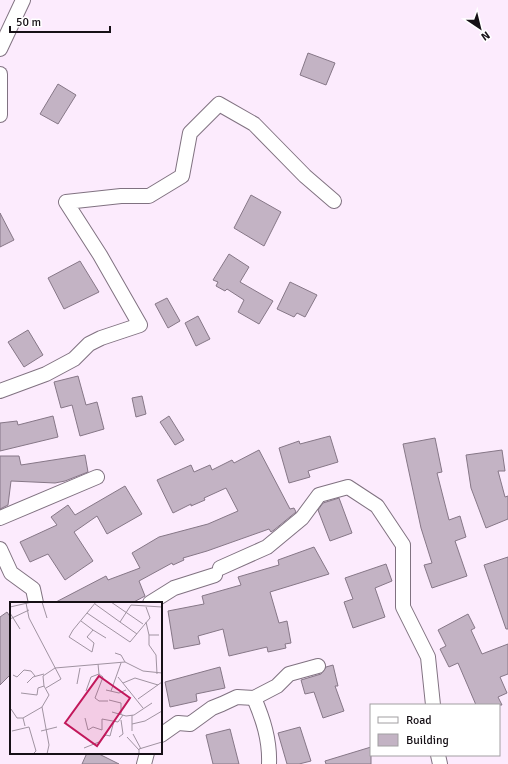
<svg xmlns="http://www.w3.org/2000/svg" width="508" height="764" viewBox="0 0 508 764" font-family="Signika,sans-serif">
  <rect width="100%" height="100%" fill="#fcebfd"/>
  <!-- building -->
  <g fill="#c3b3c4" stroke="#867787">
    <polygon points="308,53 335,63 326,85 300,75"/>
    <polygon points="58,84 76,95 58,124 40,114"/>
    <polygon points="251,195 281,212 264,246 234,228"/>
    <polygon points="0,213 14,240 0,247"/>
    <polygon points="229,254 249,267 240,282 273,301 259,324 238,312 244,300 227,289 225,291 216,286 218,282 213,280"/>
    <polygon points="80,261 99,292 64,309 48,278"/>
    <polygon points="290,282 317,295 305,317 297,313 294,317 277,309"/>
    <polygon points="167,298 180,321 168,328 155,304"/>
    <polygon points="198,316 210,339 196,346 185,323"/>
    <polygon points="28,330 43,355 24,367 8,342"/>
    <polygon points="78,376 86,405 97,402 104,429 80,436 72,405 61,408 54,382"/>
    <polygon points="142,396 146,414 136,417 132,398"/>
    <polygon points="53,416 58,437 0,451 0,423 17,421 18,425"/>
    <polygon points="169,416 184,440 175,445 160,422"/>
    <polygon points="330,436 338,462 308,471 310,477 289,483 279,448 299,441 300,444"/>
    <polygon points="435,438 442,472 437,473 449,520 460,516 466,537 455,541 467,576 432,588 424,565 432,563 421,528 403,444"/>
    <polygon points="259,450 290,509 294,508 296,512 274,530 271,532 269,529 207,551 183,558 184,560 173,565 172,563 139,581 145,596 132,603 54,603 106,576 108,580 140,568 132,553 159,537 208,524 238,511 226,488 204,498 205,500 191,506 191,504 173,513 157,480 191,465 194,472 210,465 212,470 232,460 234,463"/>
    <polygon points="502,450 505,471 498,471 505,497 508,496 508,519 486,528 471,488 466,455"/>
    <polygon points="85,455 88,472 65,481 55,483 11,481 8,505 0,509 0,456 19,456 21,465"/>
    <polygon points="125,486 142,514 107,534 97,516 74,532 93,561 65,580 48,554 30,562 20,542 57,525 51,517 68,505 75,515"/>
    <polygon points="339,498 352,533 330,541 318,510 323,503"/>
    <polygon points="314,547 329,574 270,592 279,623 287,621 291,643 285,644 286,648 268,652 267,647 229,656 223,629 198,636 200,644 174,649 168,611 204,604 202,596 241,585 238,577 279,565 278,560"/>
    <polygon points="508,557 508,629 506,629 484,565"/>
    <polygon points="386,564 392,581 375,588 385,617 353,628 344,602 353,599 345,578"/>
    <polygon points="7,612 11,618 11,674 0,685 0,617"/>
    <polygon points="468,614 475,628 471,630 482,654 508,644 508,674 500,677 507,693 498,697 502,705 476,705 458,663 449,667 440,649 446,646 438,630"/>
    <polygon points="333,665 338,686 335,686 344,711 323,718 314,692 305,694 301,680 321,674 326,667"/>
    <polygon points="220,667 225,688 196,694 197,701 170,707 165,682"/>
    <polygon points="300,727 311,761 299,764 287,764 278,733"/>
    <polygon points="230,729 239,764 213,764 206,735"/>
    <polygon points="371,747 371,764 326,764 325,761"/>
    <polygon points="87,753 97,753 119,764 82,764"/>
  </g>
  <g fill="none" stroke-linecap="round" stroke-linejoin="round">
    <defs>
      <g id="street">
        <polyline points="0,49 23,0"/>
        <polyline points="0,74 0,115"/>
        <polyline points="0,391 46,374 74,359 89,344 101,338 140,325 100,255 66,202 121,196 149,196 182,176 190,133 219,104 254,124 305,176 334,201"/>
        <polyline points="0,518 97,477"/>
        <polyline points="0,549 11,573 33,589 36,603"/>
        <polyline points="220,568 267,547 302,518 319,495 348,487 377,506 403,545 403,607 428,657 433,705"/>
        <polyline points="150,603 174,588 215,575"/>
        <path d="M254,698C263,719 270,740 269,764"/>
        <polyline points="161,735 178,723 190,724 212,708 222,704 237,697 254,698 277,686 289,674 318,666"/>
        <polyline points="438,755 440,764"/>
        <polyline points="144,764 147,753"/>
      </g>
    </defs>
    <!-- street casing -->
    <use href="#street" stroke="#807281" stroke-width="16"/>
    <!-- street -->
    <use href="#street" stroke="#fff" stroke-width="14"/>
  </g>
  <!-- overview -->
  <g transform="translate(10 602)">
    <rect width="152" height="152" fill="#fcebfd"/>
    <path fill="none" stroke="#a093a1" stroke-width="1" d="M32,0L37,16M101,0L133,22M16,1L19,16L51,77L36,86M85,2L110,20L121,3L152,5M0,5L22,0M0,11L10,27M77,11L120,40L140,16L136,5M0,17L19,8M71,19L83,28L77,35L84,41L82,50L59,35L63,28L86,0M110,20L127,32M136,20L139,33H149M83,28L96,36M139,33V43L146,53L147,72M105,51L111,53L115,60M89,72L93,75L85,96L89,99H98M3,73L7,75L14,68L21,69L25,74M108,75L133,106M17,81L23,75L34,72M113,81L125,76L148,83M67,82L70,66M96,88L109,91L116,88M76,89L81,75L89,72L88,62M101,89L111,61M11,91L27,93L28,86L34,84M128,97L152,80M99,98L111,101V112M32,105L39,93L34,84L33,74L45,66L115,60L133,69L152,71M1,107L7,116H13L15,124M102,110L116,114L124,113L142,101M122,113V129M13,116L32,105L39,143L37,152M75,116L78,128L83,125L92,128V117L108,120L113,113M122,122L135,119L152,109M2,129L19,125L26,149L23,152M31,129L47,125M123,132L131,147M109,135L113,132L111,118M117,135L129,148M74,146L89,140L96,133L100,134L104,119M129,152V147L152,140"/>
    <path fill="#c2185b" fill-opacity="0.15" stroke="#c2185b" stroke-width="2" d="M89,74L120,96L87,144L55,121Z"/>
    <rect width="152" height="152" fill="none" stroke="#161016" stroke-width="2"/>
  </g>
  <!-- legend -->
  <rect x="370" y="704" width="130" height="52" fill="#ffffff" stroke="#a29fa2"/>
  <rect x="378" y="717" width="20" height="6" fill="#ffffff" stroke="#a29fa2"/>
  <text x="406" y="724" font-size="12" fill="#161016">Road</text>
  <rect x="378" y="734" width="20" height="12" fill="#c3b3c4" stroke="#a29fa2"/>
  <text x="406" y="744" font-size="12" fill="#161016">Building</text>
  <!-- north arrow -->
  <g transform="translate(480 28) rotate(145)" stroke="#ffffff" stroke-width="3" paint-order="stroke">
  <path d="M0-3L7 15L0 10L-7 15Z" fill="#161016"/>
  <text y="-6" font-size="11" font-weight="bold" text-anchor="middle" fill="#161016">N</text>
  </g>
  <!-- scale -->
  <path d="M10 26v6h100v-6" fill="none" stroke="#161016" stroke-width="2"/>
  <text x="16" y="26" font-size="12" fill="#161016" stroke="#ffffff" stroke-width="3" paint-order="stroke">50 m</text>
</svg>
